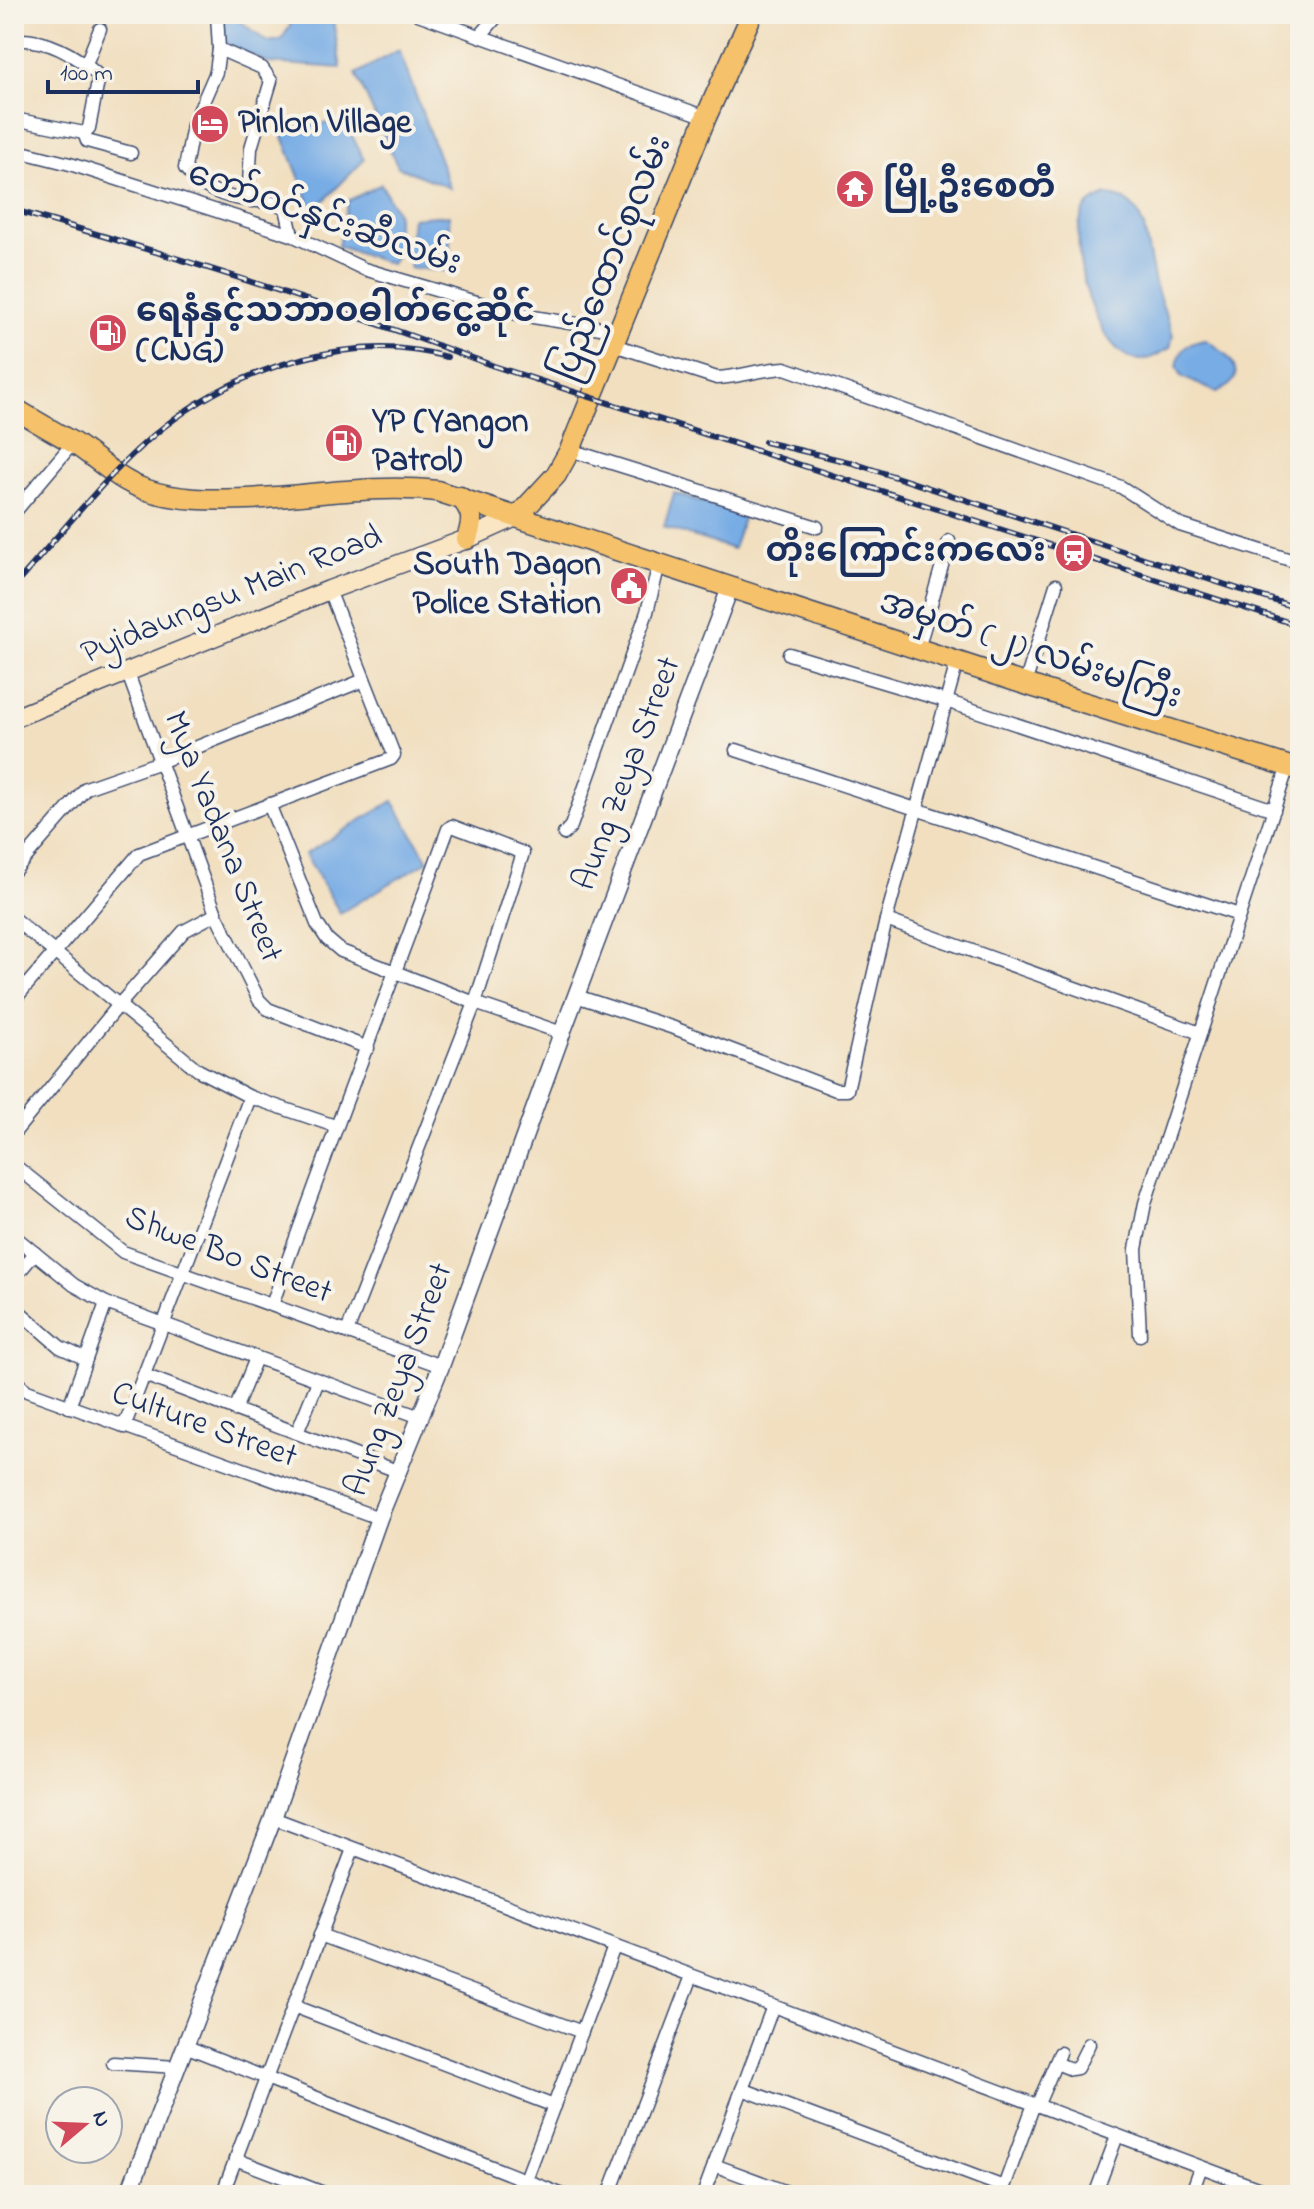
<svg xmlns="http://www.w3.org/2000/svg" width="1314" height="2209" viewBox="0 0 1314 2209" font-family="'Indie Flower','Noto Sans Myanmar',sans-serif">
  <rect width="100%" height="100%" fill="#f7f3e8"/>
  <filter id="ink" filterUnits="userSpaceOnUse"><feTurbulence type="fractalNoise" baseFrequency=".0125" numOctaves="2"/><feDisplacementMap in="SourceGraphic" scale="16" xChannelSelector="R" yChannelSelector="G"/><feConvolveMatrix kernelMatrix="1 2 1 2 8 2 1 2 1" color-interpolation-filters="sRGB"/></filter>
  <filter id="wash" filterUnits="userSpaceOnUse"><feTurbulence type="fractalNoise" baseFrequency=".006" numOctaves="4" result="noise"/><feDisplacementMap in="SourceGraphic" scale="32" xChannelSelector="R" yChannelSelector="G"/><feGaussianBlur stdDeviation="1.8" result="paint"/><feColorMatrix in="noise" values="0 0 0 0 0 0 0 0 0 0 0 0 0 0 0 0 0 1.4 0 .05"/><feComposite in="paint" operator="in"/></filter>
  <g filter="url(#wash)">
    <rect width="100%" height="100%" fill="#f1dfc0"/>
    <!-- water -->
    <g fill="#77ace5" stroke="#496ea2" stroke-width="2">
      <polygon points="224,14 231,14 267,42 281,40 290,26 292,14 332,14 341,68 268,63 223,42"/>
      <polygon points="399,50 450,188 398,167 356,74"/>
      <polygon points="345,121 364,160 313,212 280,129"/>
      <polygon points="381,184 397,213 397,236 410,237 412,218 449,215 451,271 410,268 409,254 400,251 391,264 338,246 348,201"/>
      <path d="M1107,195L1125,200L1137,211L1144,227L1155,284L1173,335L1170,348C1162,352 1150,360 1142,360C1095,360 1067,245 1083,213C1087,203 1097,199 1107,195Z"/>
      <path d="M1206,340C1229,354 1254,378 1216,392L1182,377L1177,366C1181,347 1187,343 1206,340Z"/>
      <polygon points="674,493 744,515 733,549 664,527"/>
      <polygon points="393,801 428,861 340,913 305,854"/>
    </g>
  </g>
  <g filter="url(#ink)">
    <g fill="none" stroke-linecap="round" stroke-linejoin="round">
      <defs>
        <g id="minor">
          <path d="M217,14L219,49L216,72L193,125L185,168C199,187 224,198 248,200C262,202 273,201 286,208L292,235"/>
          <polyline points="418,14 706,117"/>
          <polyline points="480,36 499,14"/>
          <path d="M14,40C46,38 76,55 99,76L89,128L84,133L14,119"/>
          <polyline points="219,49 262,68 271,81 251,148 249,184 252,201"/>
          <polyline points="86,64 100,29"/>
          <polyline points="84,133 87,141 131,153"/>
          <polyline points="14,150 70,164 292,235 364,269 521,315 619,331"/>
          <path d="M614,345L717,378C740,377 761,369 785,368L1121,487L1180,525L1300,563"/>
          <polyline points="570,450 817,527"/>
          <polyline points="14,513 73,443"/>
          <polyline points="918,649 949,541"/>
          <polyline points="789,654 946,701 1274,810"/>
          <polyline points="127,671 216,914 259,1000 268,1009 368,1048"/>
          <polyline points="1025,684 1056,585"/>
          <polyline points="736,750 1239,915"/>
          <polyline points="269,804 317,924 327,939 341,951 475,1003 562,1033"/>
          <polyline points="564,834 571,826 647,612 659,564"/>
          <polyline points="14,871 86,788 160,762 364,680"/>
          <polyline points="14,919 198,1070 250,1097 335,1126"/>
          <polyline points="886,920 1200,1033"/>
          <polyline points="576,996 674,1028 836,1090 847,1090 886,920 957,662"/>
          <polyline points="14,1000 139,854 391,759 394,755 329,590"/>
          <polyline points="14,1133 118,1006 184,931 216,914"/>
          <polyline points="14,1165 123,1252 441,1366"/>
          <polyline points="14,1236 74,1285 106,1303 420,1417"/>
          <polyline points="14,1278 35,1253"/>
          <path d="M272,1305C328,1145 390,988 448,829L452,826L523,853L475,1003L347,1332"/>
          <polyline points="14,1307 60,1347 86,1359"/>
          <polyline points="1140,1335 1136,1249 1145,1203 1288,766"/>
          <polyline points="144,1375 397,1471"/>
          <polyline points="14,1380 27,1391 379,1518"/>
          <polyline points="69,1407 106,1303"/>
          <polyline points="235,1410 256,1358"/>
          <polyline points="124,1427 250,1097"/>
          <polyline points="297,1433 318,1381"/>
          <polyline points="273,1818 1276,2195"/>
          <polyline points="320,1935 582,2032"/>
          <polyline points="293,2006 554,2106"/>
          <polyline points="185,2046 563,2195"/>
          <polyline points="113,2063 177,2067"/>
          <polyline points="1056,2063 1071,2069 1077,2068 1089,2044"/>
          <polyline points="742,2089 1004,2187"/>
          <polyline points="1037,2106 1060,2053"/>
          <polyline points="235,2159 329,2195"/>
          <polyline points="714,2165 795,2195"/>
          <polyline points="222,2195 353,1849"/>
          <polyline points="520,2195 614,1947"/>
          <polyline points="609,2195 692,1976"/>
          <polyline points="703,2195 773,2006"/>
          <polyline points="1001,2195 1034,2104"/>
          <polyline points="1095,2195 1117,2136"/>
          <polyline points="1191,2195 1201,2167"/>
        </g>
        <polyline id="tertiary" points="128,2195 273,1818 379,1518 441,1366 562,1033 730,588"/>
        <polyline id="secondary" points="14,718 329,590 467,539 518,516"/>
        <g id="primary">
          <path d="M14,408C33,420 53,431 72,442C97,458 116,479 144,489C177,501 213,500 247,499C310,496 375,484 437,491L1025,684L1300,770"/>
          <path d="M460,497C474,513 473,520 467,539"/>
          <polyline points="518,516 556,475 570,450 706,117 752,14"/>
        </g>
      </defs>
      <!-- minor casing -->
      <use href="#minor" stroke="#3b496d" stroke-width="15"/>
      <!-- tertiary casing -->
      <use href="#tertiary" stroke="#3b496d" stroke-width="19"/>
      <!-- secondary casing -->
      <use href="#secondary" stroke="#3b496d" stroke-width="21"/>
      <!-- primary casing -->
      <use href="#primary" stroke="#3b496d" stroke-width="23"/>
      <!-- minor -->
      <use href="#minor" stroke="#fff" stroke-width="12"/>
      <!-- tertiary -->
      <use href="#tertiary" stroke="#fff" stroke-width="16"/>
      <!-- secondary -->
      <use href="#secondary" stroke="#fbe6c4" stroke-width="18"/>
      <!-- primary -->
      <use href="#primary" stroke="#f5c16b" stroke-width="20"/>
      <defs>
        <g id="rail">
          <path d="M14,210C175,256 337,307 494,366L1300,626"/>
          <polyline points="765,442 853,463 1300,609"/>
          <path d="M14,586C60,535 112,467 165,426C239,368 353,330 447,357"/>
        </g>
      </defs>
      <!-- rail casing -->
      <use href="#rail" stroke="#1b2f5e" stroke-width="6"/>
      <!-- rail -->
      <use href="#rail" stroke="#f7f3e8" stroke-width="3" stroke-dasharray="9" stroke-linecap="butt"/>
    </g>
  </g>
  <!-- icons -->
  <defs>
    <symbol id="hotel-disc" viewBox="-11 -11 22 22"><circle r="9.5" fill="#d1495b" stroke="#f7f3e8"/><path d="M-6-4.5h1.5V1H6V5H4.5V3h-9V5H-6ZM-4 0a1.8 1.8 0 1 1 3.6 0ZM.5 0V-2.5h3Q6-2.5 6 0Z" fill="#fff"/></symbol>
    <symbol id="temple-disc" viewBox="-11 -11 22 22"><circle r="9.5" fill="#d1495b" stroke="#f7f3e8"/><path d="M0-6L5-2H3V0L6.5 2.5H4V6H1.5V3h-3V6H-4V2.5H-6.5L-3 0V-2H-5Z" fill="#fff"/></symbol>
    <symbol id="fuel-disc" viewBox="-11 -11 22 22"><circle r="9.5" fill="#d1495b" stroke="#f7f3e8"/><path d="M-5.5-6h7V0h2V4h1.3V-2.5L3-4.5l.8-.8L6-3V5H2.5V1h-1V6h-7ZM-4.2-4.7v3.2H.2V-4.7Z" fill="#fff"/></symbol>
    <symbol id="station-disc" viewBox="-11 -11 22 22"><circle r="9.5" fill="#d1495b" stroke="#f7f3e8"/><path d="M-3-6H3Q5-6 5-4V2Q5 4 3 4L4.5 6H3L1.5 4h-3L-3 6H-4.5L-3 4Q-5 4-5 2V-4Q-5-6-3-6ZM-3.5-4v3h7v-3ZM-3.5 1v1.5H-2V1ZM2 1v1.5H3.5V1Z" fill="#fff"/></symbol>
    <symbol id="civic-disc" viewBox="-11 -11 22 22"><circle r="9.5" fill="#d1495b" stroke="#f7f3e8"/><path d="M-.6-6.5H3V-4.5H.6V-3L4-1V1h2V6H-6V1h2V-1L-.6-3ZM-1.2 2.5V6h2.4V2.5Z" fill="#fff"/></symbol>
  </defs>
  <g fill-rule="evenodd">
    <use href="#hotel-disc" x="188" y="102" width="44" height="44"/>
    <use href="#temple-disc" x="833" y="167" width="44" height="44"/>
    <use href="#fuel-disc" x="86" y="311" width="44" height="44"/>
    <use href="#fuel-disc" x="322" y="421" width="44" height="44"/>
    <use href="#station-disc" x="1052" y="531" width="44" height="44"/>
    <use href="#civic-disc" x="607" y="564" width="44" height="44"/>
  </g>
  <g text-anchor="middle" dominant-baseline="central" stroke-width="8" stroke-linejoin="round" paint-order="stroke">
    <!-- poi labels -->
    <g font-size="34" font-weight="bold" fill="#1b2f5e" stroke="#f7f3e8" text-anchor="start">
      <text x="238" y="124">Pinlon Village</text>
      <text x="883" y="189">မြို့ဦးစေတီ</text>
      <text x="136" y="313">ရေနံနှင့်သဘာဝဓါတ်ငွေ့ဆိုင်<tspan x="136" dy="39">(CNG)</tspan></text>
      <text x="372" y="423">YP (Yangon<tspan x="372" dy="39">Patrol)</tspan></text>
      <text x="1046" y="553" text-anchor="end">တိုးကြောင်းကလေး</text>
      <text x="601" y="566" text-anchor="end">South Dagon<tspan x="601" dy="39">Police Station</tspan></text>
    </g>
    <!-- street labels -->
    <g font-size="34" fill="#1b2f5e" stroke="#f7f3e8">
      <text transform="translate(324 220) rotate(19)">တော်ဝင်နှင်းဆီလမ်း</text>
      <text transform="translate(614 259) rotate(-68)">ပြည်ထောင်စုလမ်း</text>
      <text transform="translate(232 596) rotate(-22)">Pyidaungsu Main Road</text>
      <text transform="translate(1030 651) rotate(18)">အမှတ် (၂) လမ်းမကြီး</text>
      <text transform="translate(628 774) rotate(-69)">Aung Zeya Street</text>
      <text transform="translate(222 837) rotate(68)">Mya Yadana Street</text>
      <text transform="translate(228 1256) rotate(21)">Shwe Bo Street</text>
      <text transform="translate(400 1380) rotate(-69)">Aung Zeya Street</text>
      <text transform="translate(204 1426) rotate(20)">Culture Street</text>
    </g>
  </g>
  <!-- margin -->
  <rect width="1314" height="2209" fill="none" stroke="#f7f3e8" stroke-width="48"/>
  <!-- north arrow -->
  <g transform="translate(84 2125) rotate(71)"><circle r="38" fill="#f7f3e8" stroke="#9fa5b1" stroke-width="2"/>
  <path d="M0-6L14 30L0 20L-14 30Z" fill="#d1495b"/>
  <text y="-12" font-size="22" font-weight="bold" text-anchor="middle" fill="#1b2f5e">N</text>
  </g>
  <!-- scale -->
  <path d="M48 80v12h150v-12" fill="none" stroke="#1b2f5e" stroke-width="4"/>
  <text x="60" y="80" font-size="24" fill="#1b2f5e" stroke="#f7f3e8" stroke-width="6" paint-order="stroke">100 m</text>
</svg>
